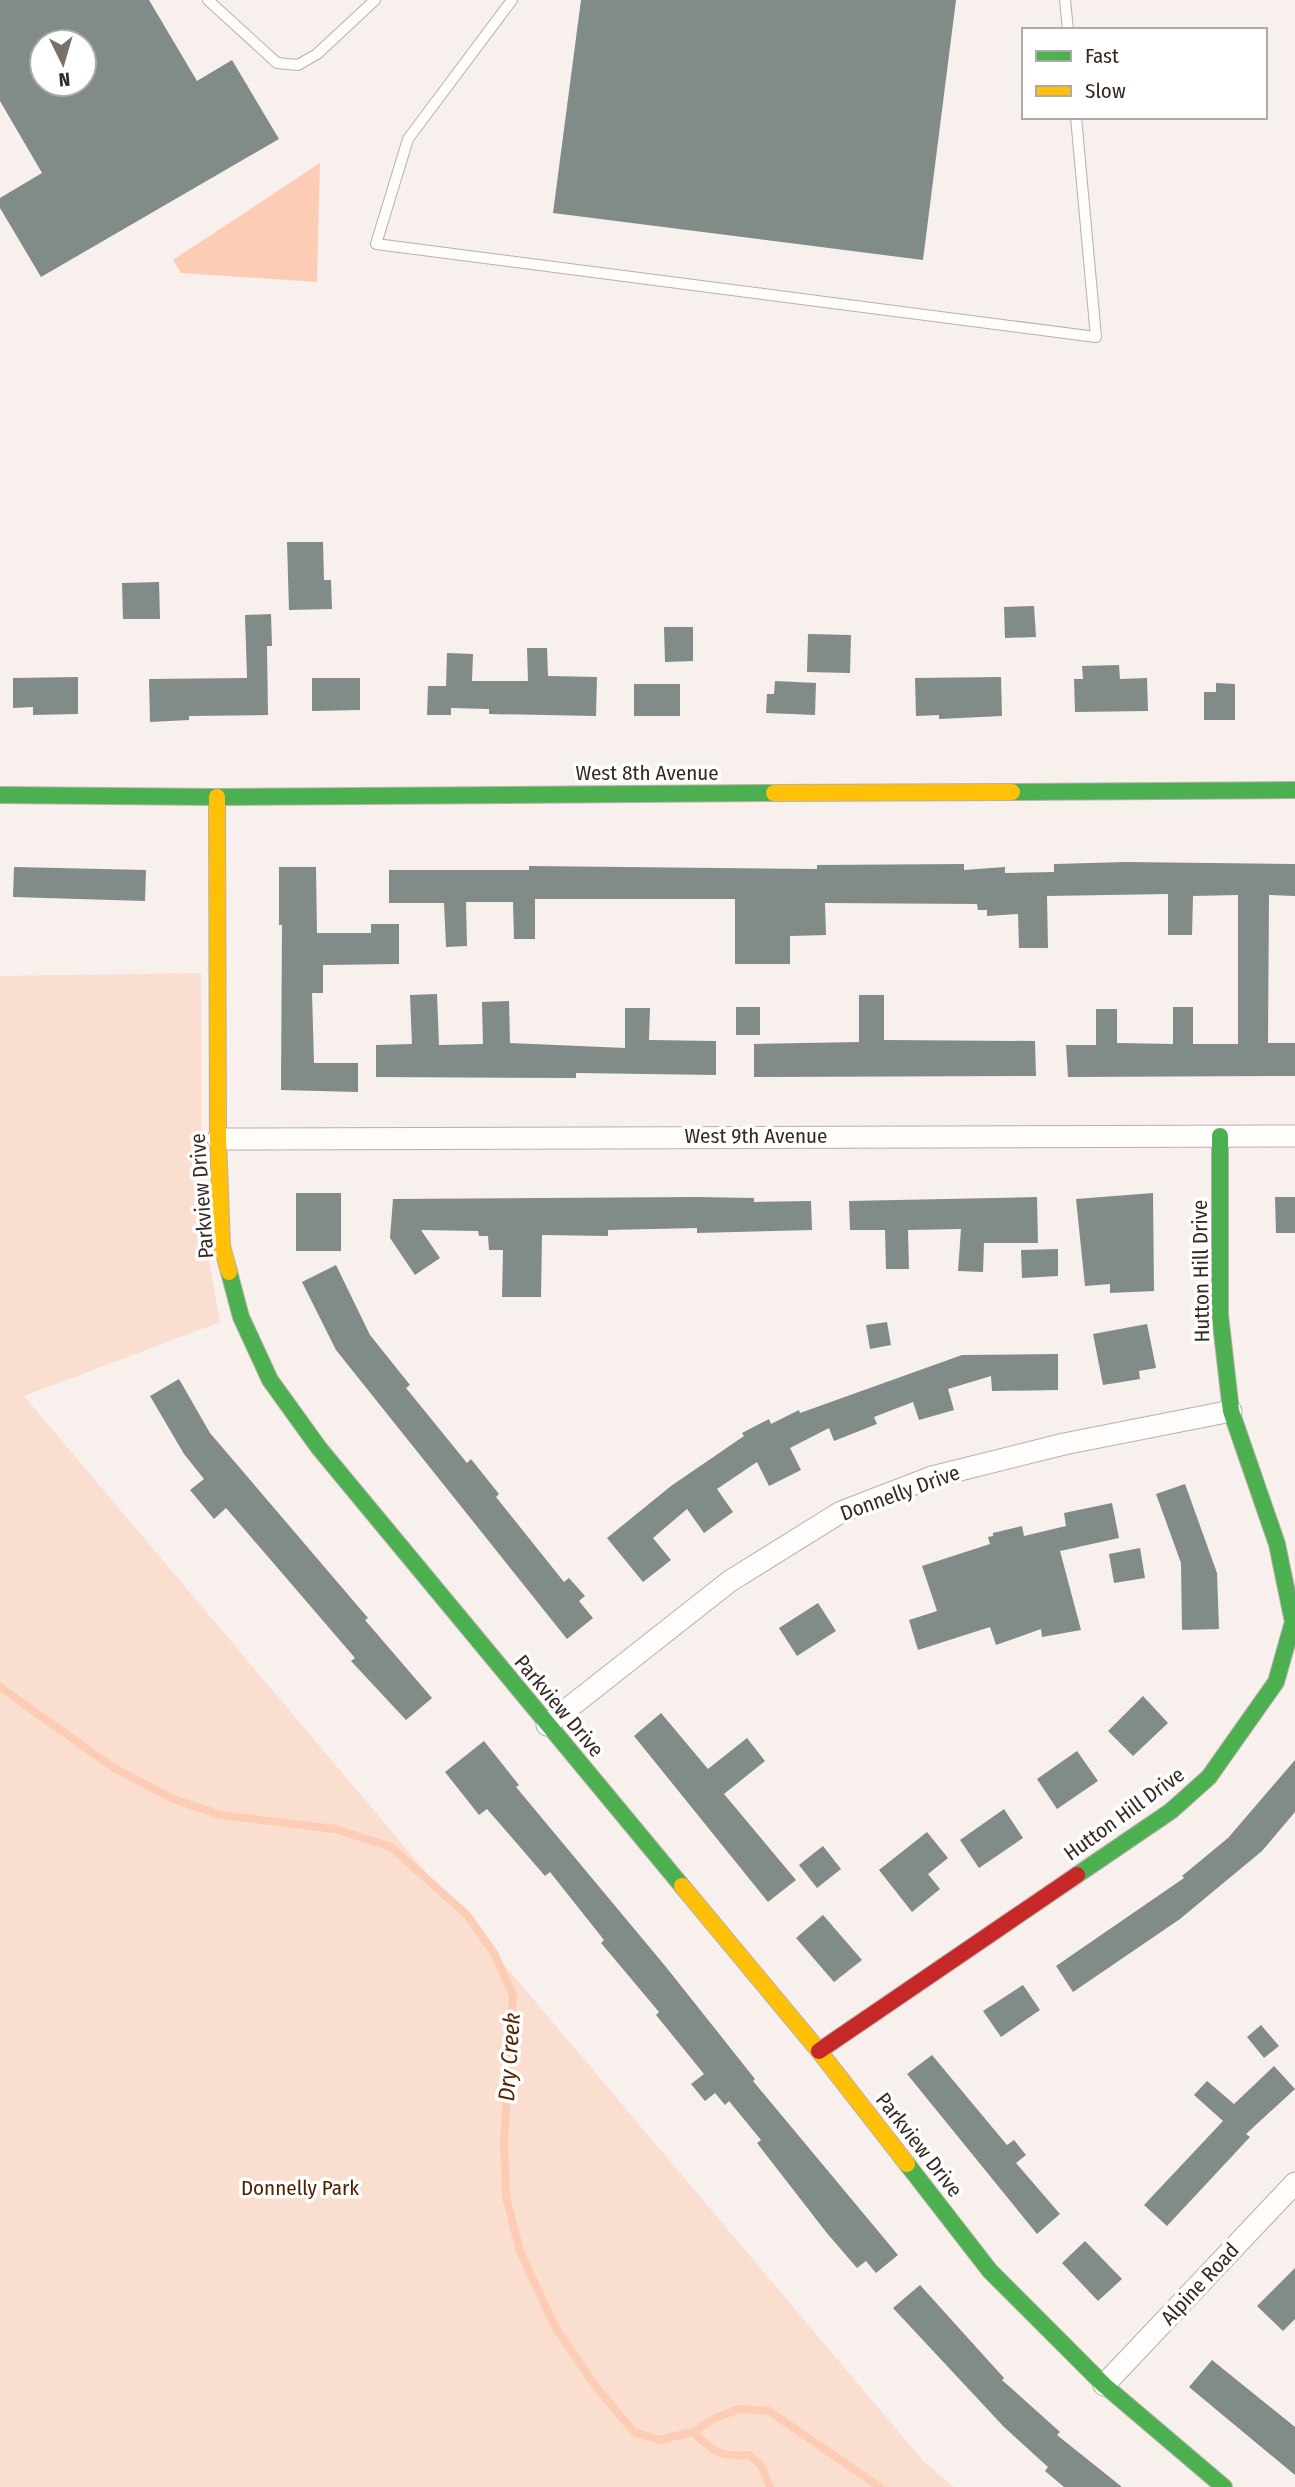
<svg xmlns="http://www.w3.org/2000/svg" width="1295" height="2487" viewBox="0 0 1295 2487" font-family="'Fira Sans Condensed',sans-serif">
  <rect width="100%" height="100%" fill="#f8f0ed"/>
  <!-- green -->
  <polygon fill="#faded0" points="201,973 202,1221 220,1322 24,1396 924,2462 954,2487 0,2487 0,976"/>
  <!-- water -->
  <polygon fill="#fccdb4" points="320,163 317,282 181,273 173,260"/>
  <g fill="none" stroke-linecap="round" stroke-linejoin="round">
    <!-- stream -->
    <g stroke="#fccdb4" stroke-width="8">
      <polyline points="0,1687 114,1768 173,1799 221,1815 335,1829 391,1847 467,1915 494,1953 513,1995 504,2142 506,2197 520,2251 555,2327 596,2387 634,2432 659,2440 693,2432 715,2418 739,2409 769,2411 880,2487"/>
      <path d="M693,2432C713,2451 720,2458 749,2455L761,2465L770,2487"/>
    </g>
  </g>
  <!-- building -->
  <g fill="#818b88" fill-rule="evenodd">
    <path d="M0,0H149L197,81L232,60L279,139L41,277L0,208V198L42,173L0,101ZM42,42H84V84H42Z"/>
    <polygon points="581,0 956,0 923,260 553,213"/>
    <polygon points="287,542 323,542 324,580 331,580 332,609 289,610"/>
    <polygon points="159,582 160,619 123,619 122,583"/>
    <polygon points="1034,606 1036,637 1005,638 1004,607"/>
    <polygon points="271,614 272,646 267,646 268,715 189,716 189,720 150,722 149,679 247,678 245,615"/>
    <polygon points="664,627 693,627 693,661 665,662"/>
    <polygon points="808,634 851,635 850,673 807,672"/>
    <polygon points="527,648 547,648 548,676 597,677 596,716 489,714 489,709 451,708 451,715 427,715 428,686 446,686 447,653 473,654 472,681 528,681"/>
    <polygon points="1119,665 1120,679 1147,678 1148,711 1075,712 1074,679 1083,679 1082,666"/>
    <polygon points="78,677 78,714 33,715 33,707 13,708 13,678"/>
    <polygon points="1001,677 1002,716 939,719 939,715 916,716 915,678"/>
    <polygon points="312,678 360,678 360,710 312,711"/>
    <polygon points="775,681 816,683 815,715 766,713 767,694 774,694"/>
    <polygon points="1216,683 1235,684 1235,720 1204,720 1204,692 1216,692"/>
    <rect x="634" y="684" width="46" height="32"/>
    <polygon points="1126,862 1295,864 1295,896 1269,895 1268,1043 1295,1043 1295,1076 1068,1077 1066,1045 1096,1045 1096,1009 1117,1009 1117,1043 1173,1044 1173,1007 1193,1007 1193,1044 1238,1044 1238,895 1193,896 1192,935 1168,935 1168,894 1047,896 1048,948 1019,948 1018,914 987,916 987,910 978,910 977,904 825,903 826,935 790,936 790,964 735,964 735,899 535,899 535,939 514,939 513,902 466,902 467,946 446,947 444,903 389,903 389,870 529,870 529,866 817,869 817,865 964,864 964,870 1005,867 1005,873 1054,872 1054,864"/>
    <polygon points="14,867 146,870 145,901 13,897"/>
    <polygon points="279,867 316,867 317,933 371,933 371,924 399,924 399,964 323,965 323,993 312,993 314,1063 358,1063 358,1092 281,1090 282,925 279,925"/>
    <polygon points="437,994 439,1045 483,1044 482,1002 509,1001 510,1043 625,1048 625,1008 650,1008 649,1040 716,1041 716,1075 576,1073 576,1078 376,1077 376,1045 412,1044 410,995"/>
    <polygon points="859,995 884,995 884,1040 1035,1041 1036,1076 754,1077 754,1044 859,1042"/>
    <rect x="736" y="1007" width="24" height="28"/>
    <rect x="296" y="1193" width="45" height="58"/>
    <polygon points="1153,1193 1154,1291 1110,1293 1110,1284 1085,1286 1076,1199"/>
    <polygon points="697,1197 754,1198 754,1202 811,1201 812,1230 697,1233 697,1228 608,1230 608,1236 542,1235 541,1297 502,1297 503,1250 489,1250 488,1236 479,1236 478,1231 421,1230 440,1258 415,1275 390,1238 393,1199"/>
    <polygon points="1037,1197 1038,1243 984,1243 983,1272 958,1271 961,1229 908,1230 909,1269 886,1269 885,1230 850,1230 849,1201"/>
    <polygon points="1275,1197 1295,1197 1295,1233 1276,1233"/>
    <polygon points="1058,1249 1058,1276 1022,1278 1021,1250"/>
    <polygon points="336,1265 370,1335 410,1385 406,1388 467,1463 471,1459 499,1494 496,1497 564,1582 569,1578 585,1596 579,1601 593,1618 567,1639 336,1350 302,1282"/>
    <polygon points="887,1322 891,1345 870,1349 866,1325"/>
    <polygon points="1147,1324 1156,1368 1139,1371 1140,1379 1103,1385 1093,1334"/>
    <polygon points="1058,1354 1058,1390 992,1391 991,1376 948,1389 954,1410 919,1420 913,1402 874,1417 877,1424 834,1441 829,1428 790,1448 801,1470 769,1486 757,1462 717,1489 733,1512 704,1533 687,1509 653,1538 671,1560 643,1582 607,1538 671,1486 744,1436 742,1433 769,1419 771,1424 799,1410 800,1413 962,1355"/>
    <polygon points="179,1379 210,1433 368,1618 365,1620 432,1698 406,1720 351,1661 355,1658 226,1508 214,1519 190,1490 204,1479 184,1454 150,1396"/>
    <polygon points="1185,1484 1217,1573 1219,1629 1182,1630 1181,1563 1156,1494"/>
    <polygon points="1112,1503 1119,1538 1060,1551 1081,1630 1042,1637 1041,1629 996,1645 990,1627 918,1650 909,1620 937,1611 922,1566 990,1544 988,1537 993,1536 993,1533 1022,1526 1024,1536 1066,1526 1064,1513"/>
    <polygon points="1140,1548 1145,1578 1114,1583 1109,1554"/>
    <polygon points="818,1603 836,1631 797,1656 779,1628"/>
    <polygon points="1143,1696 1168,1723 1133,1756 1108,1731"/>
    <polygon points="661,1713 708,1769 747,1738 765,1761 724,1794 796,1880 768,1902 634,1736"/>
    <polygon points="484,1741 519,1785 516,1787 666,1967 755,2079 753,2081 898,2255 876,2273 866,2261 857,2268 826,2232 757,2143 761,2140 729,2101 725,2105 715,2093 705,2101 691,2084 704,2074 656,2015 659,2012 601,1943 604,1940 550,1872 545,1876 487,1809 479,1815 445,1772"/>
    <polygon points="1077,1751 1098,1781 1057,1809 1037,1779"/>
    <polygon points="1295,1760 1295,1812 1262,1851 1180,1919 1073,1992 1056,1966 1184,1878 1182,1876 1228,1838"/>
    <polygon points="1004,1809 1023,1838 979,1868 960,1840"/>
    <polygon points="927,1832 948,1858 928,1874 940,1889 912,1912 879,1870"/>
    <polygon points="823,1846 841,1869 817,1888 799,1865"/>
    <polygon points="823,1915 862,1960 834,1982 796,1938"/>
    <polygon points="1023,1985 1040,2010 1001,2037 983,2011"/>
    <polygon points="1261,2025 1279,2046 1264,2058 1247,2037"/>
    <polygon points="932,2055 1007,2145 1014,2140 1026,2155 1016,2163 1060,2214 1037,2234 907,2074"/>
    <polygon points="1274,2066 1295,2089 1246,2134 1250,2137 1167,2226 1144,2205 1223,2121 1194,2095 1207,2081 1234,2104"/>
    <polygon points="1085,2241 1122,2279 1098,2301 1062,2263"/>
    <polygon points="1295,2268 1295,2319 1283,2331 1257,2306"/>
    <polygon points="920,2285 1004,2378 1002,2380 1060,2432 1057,2435 1122,2487 1064,2487 1045,2471 1048,2467 1004,2427 893,2308"/>
    <polygon points="1212,2360 1295,2427 1295,2475 1189,2387"/>
  </g>
  <g fill="none" stroke-linecap="round" stroke-linejoin="round">
    <defs>
      <g id="lane">
        <polyline points="208,0 277,63 298,65 317,54 375,0"/>
        <polyline points="512,0 408,139 376,244 1096,337 1076,117"/>
        <polyline points="1065,0 1068,30"/>
      </g>
      <g id="street">
        <polyline points="218,1139 1295,1136"/>
        <polyline points="547,1725 730,1581 841,1512 932,1477 1064,1444 1231,1411"/>
        <polyline points="1104,2385 1295,2183"/>
      </g>
      <g id="fast">
        <polyline points="1012,792 1295,790"/>
        <polyline points="0,795 217,797 774,793"/>
        <polyline points="229,1272 241,1317 270,1380 319,1448 682,1886"/>
        <polyline points="1077,1875 1171,1811 1209,1777 1276,1682 1293,1622 1277,1544 1231,1411 1220,1315 1220,1136"/>
        <polyline points="907,2164 990,2271 1104,2385 1224,2487"/>
      </g>
      <g id="slow">
        <polyline points="774,793 1012,792"/>
        <polyline points="217,797 218,1139 222,1246 229,1272"/>
        <polyline points="682,1886 819,2051 907,2164"/>
      </g>
      <polyline id="jam" points="819,2051 1077,1875"/>
    </defs>
    <!-- lane casing -->
    <use href="#lane" stroke="#b9afaa" stroke-width="12"/>
    <!-- street casing -->
    <use href="#street" stroke="#b9afaa" stroke-width="23"/>
    <!-- fast casing -->
    <use href="#fast" stroke="#b9afaa" stroke-width="18"/>
    <!-- slow casing -->
    <use href="#slow" stroke="#b9afaa" stroke-width="18"/>
    <!-- jam casing -->
    <use href="#jam" stroke="#b9afaa" stroke-width="18"/>
    <!-- lane -->
    <use href="#lane" stroke="#fefdfc" stroke-width="10"/>
    <!-- street -->
    <use href="#street" stroke="#fefdfc" stroke-width="21"/>
    <!-- fast -->
    <use href="#fast" stroke="#4caf50" stroke-width="16"/>
    <!-- slow -->
    <use href="#slow" stroke="#ffc107" stroke-width="16"/>
    <!-- jam -->
    <use href="#jam" stroke="#c62828" stroke-width="16"/>
  </g>
  <g text-anchor="middle" dominant-baseline="central" stroke-width="7" stroke-linejoin="round" paint-order="stroke">
    <!-- street labels -->
    <g font-size="21" fill="#362922" stroke="#fff">
      <text x="647" y="773">West 8th Avenue</text>
      <text x="756" y="1136">West 9th Avenue</text>
      <text transform="translate(202 1196) rotate(-94)">Parkview Drive</text>
      <text transform="translate(1201 1271) rotate(-91)">Hutton Hill Drive</text>
      <text transform="translate(900 1493) rotate(-20)">Donnelly Drive</text>
      <text transform="translate(559 1706) rotate(50)">Parkview Drive</text>
      <text transform="translate(1124 1814) rotate(-36)">Hutton Hill Drive</text>
      <text transform="translate(919 2145) rotate(52)">Parkview Drive</text>
      <text transform="translate(1200 2284) rotate(-47)">Alpine Road</text>
    </g>
    <!-- park labels -->
    <g font-size="21" fill="#512101" stroke="#fff">
      <text x="300" y="2188">Donnelly Park</text>
    </g>
    <!-- water labels -->
    <g font-size="23" font-style="italic" fill="#552404" stroke="#fff">
      <text transform="translate(509 2057) rotate(-86)">Dry Creek</text>
    </g>
  </g>
  <!-- legend -->
  <rect x="1022" y="28" width="245" height="91" fill="#ffffff" stroke="#afa9a7" stroke-width="2"/>
  <rect x="1036" y="51" width="35" height="10" fill="#4caf50" stroke="#afa9a7" stroke-width="2"/>
  <text x="1085" y="63" font-size="21" fill="#362922">Fast</text>
  <rect x="1036" y="86" width="35" height="10" fill="#ffc107" stroke="#afa9a7" stroke-width="2"/>
  <text x="1085" y="98" font-size="21" fill="#362922">Slow</text>
  <!-- north arrow -->
  <g transform="translate(63 63) rotate(175)"><circle r="33" fill="#ffffff" stroke="#afa9a7" stroke-width="2"/>
  <path d="M0-5L12 26L0 18L-12 26Z" fill="#7a6f69"/>
  <text y="-10" font-size="19" font-weight="bold" text-anchor="middle" fill="#362922">N</text>
  </g>
</svg>
